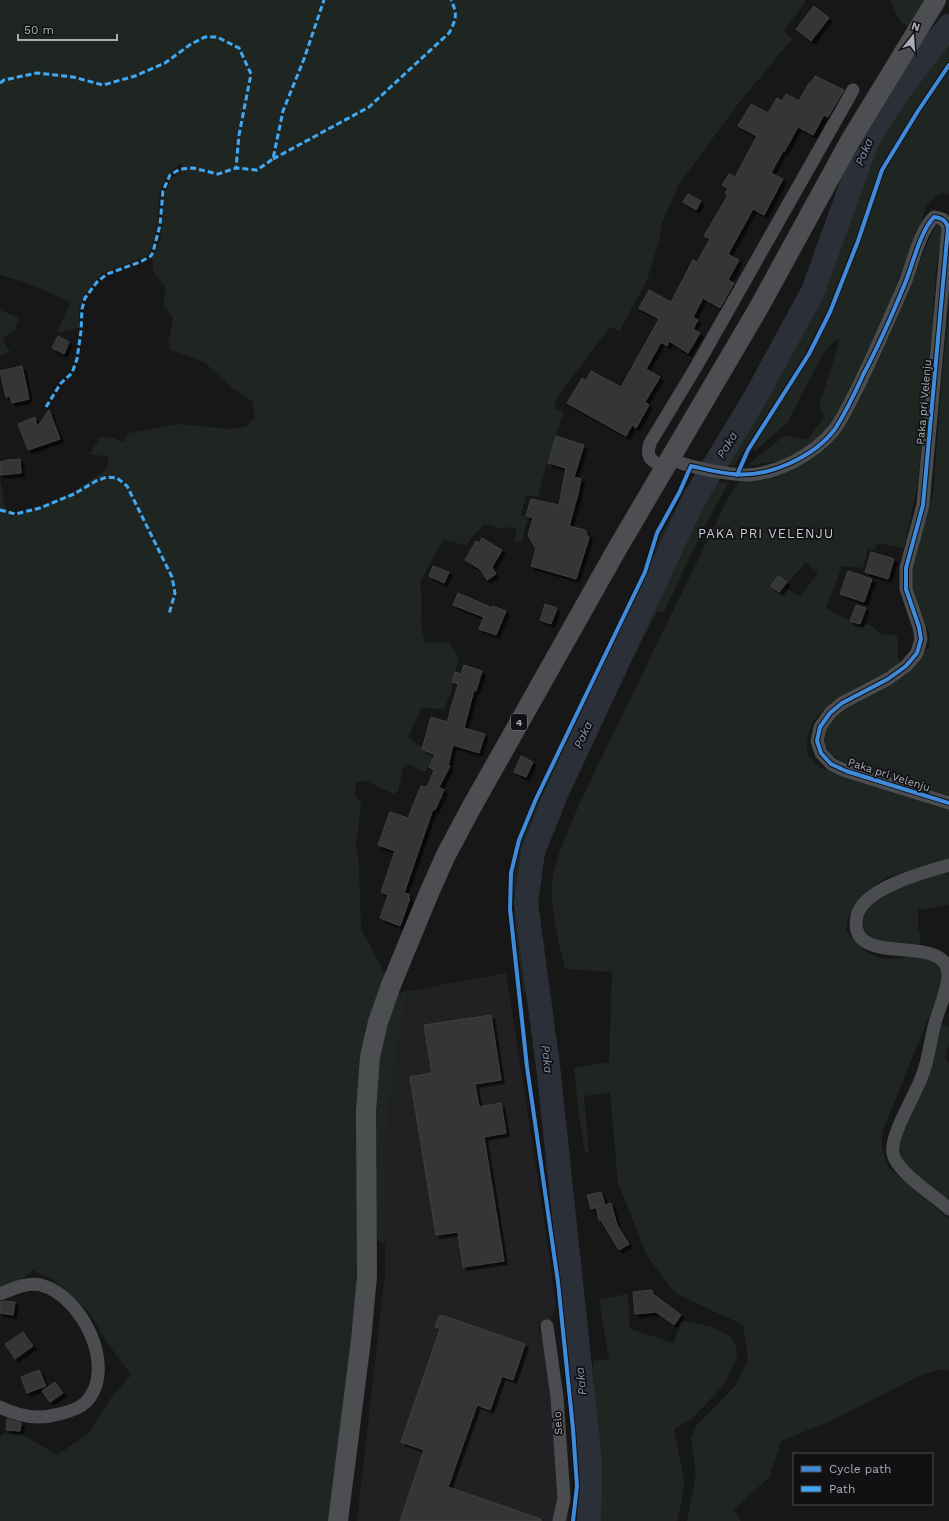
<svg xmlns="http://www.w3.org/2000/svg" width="949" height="1521" viewBox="0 0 949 1521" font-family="'Work Sans',sans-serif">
  <defs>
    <filter id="shadow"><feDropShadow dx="3.5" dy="3.5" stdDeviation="0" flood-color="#0009"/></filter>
  </defs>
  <rect width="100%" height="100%" fill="#171717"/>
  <!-- built -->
  <polygon fill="#212123" points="506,973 546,1232 556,1307 551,1320 538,1326 560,1396 571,1488 568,1521 357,1521 385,1274 387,1131 394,1073 408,991"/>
  <!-- green -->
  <g fill="#1f2621" fill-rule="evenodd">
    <path d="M0,0H806L784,31L792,39L738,104L679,184L662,223L659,242L647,280L620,331L610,327L556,399L554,409L564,412L546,465L538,497L526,495L521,515L528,518L521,543L514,541L517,528L510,527L504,529L484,524L466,545L443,540L420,582L422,601L421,624L425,643L448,642L455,651L459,661L455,670L451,693L444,709L421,708L408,738L434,756L425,772L408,764L403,768L398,791L393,794L366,781L356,782L355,795L361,804L356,847L359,864L361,929L386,976L359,1203L355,1316L332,1497L328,1521H0V1437L4,1433L21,1434L57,1455L88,1434L111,1398L131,1375L107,1342L89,1312L51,1278L32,1270L20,1281L0,1288V480L3,492V503L12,517L73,492L106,470L109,457L90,454L100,437L114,438L124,442L128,433L142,431L176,424L229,429L246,427L255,418L252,401L231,387L204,362L170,350L168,343L173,318L163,305L166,288L153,271L152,258L160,240L162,225L163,201L170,180L183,169L181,163C156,181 160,195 158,222C157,232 153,243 150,253L149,255L102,274L85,295L79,310V328L57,333L70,302L25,282L0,275Z"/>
    <polygon points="890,0 926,0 912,24 907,26 900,21"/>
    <path d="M949,33V195L943,193L935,196L926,207L916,238L888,306L848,395L836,418L821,437L791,458L750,466V463L785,435L807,440L825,416L819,406L840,339L834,341L821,357L788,422L755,451L751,448C774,412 799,377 819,339C834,310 844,279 856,249L853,245L827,311L804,356L734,466L722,463L753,417L800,334L827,268L874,141L901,93L932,52Z"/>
    <path d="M936,225L943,228L936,269L930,358L917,488L904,548L878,543L874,550L868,548L863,568L842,566L826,608L861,627L866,624L870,625L882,634L897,635L898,656L900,664L895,669C872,681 820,702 811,727C807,735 807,744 807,754L820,768L949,810V858L885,878L861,897L849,915L846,930C859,947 871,960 895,959C903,958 911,956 920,956C926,956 934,961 940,963L945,977L882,1133V1149L889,1168L949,1219V1371L941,1369L919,1376L831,1421L781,1441L770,1476L734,1510L741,1521H687L696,1474L691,1438L695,1427L736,1385L748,1360L743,1325L675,1293L647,1256L618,1183L610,1093L584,1096L589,1152H585L578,1109L574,1068L609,1062L612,972L565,969C559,941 547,899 554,871C560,847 571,825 580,802L729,496L738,482L757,479L813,457L890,329ZM806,562L818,573L800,597L784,587Z"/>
    <polygon points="0,310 19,318 15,331 2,338 10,352 0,356"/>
    <polygon points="949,314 949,796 857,770 832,756 823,742 824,729 842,710 909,670 930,645 929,632 919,618 909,577 933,494 943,366"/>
    <polygon points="694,476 702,477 633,616 571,745 529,844 523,872 522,890 525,960 530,995 523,992 515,929 513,883 515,863 522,841 528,823 557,757 638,593 661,534"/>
    <polygon points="712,480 728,483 703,530 664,611 657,612 629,665 620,667 644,615"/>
    <polygon points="949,871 949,905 918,910 918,928 921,935 919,945 892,945 870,939 864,931 863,917 870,903 901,887"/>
    <polygon points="408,991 394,1073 387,1131 385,1245 378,1240 375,1232 375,1085 386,1023 397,994"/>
    <polygon points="939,1023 949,1027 949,1043 945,1058 949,1063 949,1207 907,1168 898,1152 900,1135"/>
    <polygon points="628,1294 630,1329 674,1343 681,1320 712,1327 730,1336 736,1345 737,1357 724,1385 691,1419 674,1429 684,1481 682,1500 677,1521 598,1521 593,1361 609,1359 599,1299"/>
    <polygon points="577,1500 586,1500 585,1521 576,1521"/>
  </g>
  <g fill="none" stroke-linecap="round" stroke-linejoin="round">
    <!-- river -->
    <polyline stroke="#2b3038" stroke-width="24" points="589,1521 590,1461 548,1066 526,903 533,852 557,792 694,499 755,398 813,291 868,139 898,92 936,42 949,26"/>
  </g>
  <!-- building -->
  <g fill="#353536" stroke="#404043" filter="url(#shadow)">
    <polygon points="814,6 829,18 811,41 796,29"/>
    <polygon points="815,76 844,90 828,117 824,115 813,135 798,127 784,152 783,151 771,173 783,179 764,215 753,209 728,254 739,260 728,280 734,283 720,308 703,298 693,317 698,320 693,329 700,333 688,353 669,341 667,346 661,342 646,369 660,377 645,402 649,405 636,428 632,425 626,436 567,403 582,378 586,381 591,371 621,387 659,319 639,308 649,290 671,302 693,260 697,262 710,239 704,236 728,195 725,194 728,188 722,185 729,174 735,177 757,136 738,126 751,104 768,113 777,98 782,101 786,94 799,101 809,83 810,84"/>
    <polygon points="688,194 701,201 696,210 683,202"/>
    <polygon points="58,336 69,342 64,354 52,348"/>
    <polygon points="22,366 29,399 12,403 10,396 6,397 0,371"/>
    <polygon points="49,410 60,439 28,450 18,424 35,417 37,427"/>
    <polygon points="556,436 584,445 574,477 581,479 578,494 569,526 585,530 589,538 576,579 531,566 536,549 528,535 533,518 526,516 531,499 559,505 566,468 548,463"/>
    <polygon points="20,459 21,473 0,475 0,462 8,460"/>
    <polygon points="482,538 502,550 492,567 496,574 487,580 480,569 465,560 476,541 479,543"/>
    <polygon points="871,552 894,559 888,579 865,572"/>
    <polygon points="433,566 449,572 444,583 429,576"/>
    <polygon points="848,571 872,579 864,602 840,594"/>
    <polygon points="778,576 787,582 779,592 771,586"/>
    <polygon points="458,593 493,608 493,606 506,611 496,635 479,629 484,617 453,605"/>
    <polygon points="545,604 557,608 551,624 540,620"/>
    <polygon points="856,605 866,608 860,624 850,621"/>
    <polygon points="464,665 482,671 476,691 474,690 464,728 485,734 479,753 453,745 448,765 450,766 439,787 444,790 435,810 433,809 404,893 409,894 408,898 410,898 400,926 380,918 388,895 381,892 395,851 378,845 390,812 408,818 421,786 427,787 434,770 429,767 435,755 422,749 431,717 447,722 458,684 452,682 455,672 461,674"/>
    <polygon points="521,756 533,762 526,777 514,772"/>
    <polygon points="491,1015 501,1080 475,1084 479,1107 501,1103 506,1133 484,1137 504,1261 463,1267 458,1232 436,1235 410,1077 432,1073 424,1025"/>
    <polygon points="601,1192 605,1205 611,1203 617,1225 629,1244 619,1250 601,1220 599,1220 596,1207 598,1207 591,1209 587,1195"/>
    <polygon points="652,1290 653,1294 681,1315 674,1325 656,1312 635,1314 633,1292"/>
    <polygon points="5,1301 15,1302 13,1315 0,1313 0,1302"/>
    <polygon points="439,1316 444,1316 525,1344 513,1380 502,1376 490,1410 477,1405 448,1487 541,1519 541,1521 400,1521 424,1450 401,1442 440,1329 435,1327"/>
    <polygon points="23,1332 33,1346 15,1359 5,1344"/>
    <polygon points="39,1370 46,1386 27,1393 21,1377"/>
    <polygon points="55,1382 63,1393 50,1402 42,1391"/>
    <polygon points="7,1419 21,1423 20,1431 6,1430"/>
  </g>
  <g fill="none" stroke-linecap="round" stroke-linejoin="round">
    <!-- minor -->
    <g stroke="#4b4c50" stroke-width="13">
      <path d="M671,459C683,465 695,467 708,470C721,472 734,475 747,475C779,473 813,455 834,430C844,417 851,400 859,385C875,352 890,317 905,283C912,265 920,230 934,217C942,218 946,220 948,228L923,505L906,568V589L919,627L921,639L917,653L906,666L888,679L842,703L830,713L820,727L817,741L821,753L831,764L846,771L949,803"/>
      <path d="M665,468C652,461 645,459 650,443L696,367L853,90"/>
      <path d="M949,865C925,872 863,888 857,916C846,971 946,931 948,973C949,988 939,1008 935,1023C930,1040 929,1059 922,1076C916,1094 889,1136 893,1154C897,1172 935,1196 949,1209"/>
      <path d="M0,1294C13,1289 26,1282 41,1285C82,1296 118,1368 86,1402C79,1409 68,1412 59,1414C39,1420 18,1416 0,1407"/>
      <polyline points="547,1326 557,1397 564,1499 559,1521"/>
    </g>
    <!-- primary -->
    <polyline stroke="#4d4e52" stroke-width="20" points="338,1521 361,1340 367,1276 366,1111 370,1057 378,1022 391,985 429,893 446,855 471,808 617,549 758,309 850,141 936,0"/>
    <!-- quiet -->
    <g stroke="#3fa9f5" stroke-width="3" stroke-dasharray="6 3" stroke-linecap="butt">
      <polyline points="0,83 4,80 37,73 73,77 103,85 135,76 165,63 191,44 205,37 217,37 239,48 251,74 239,135 236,168"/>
      <path d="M273,159L369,107L449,33C456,20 458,14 451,0"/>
      <polyline points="46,407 61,383 72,373 77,359 81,331 82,309 85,298 97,282 107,274 140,262 151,256 153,252 160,225 163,191 170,175 180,169 193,168 218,174 236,168 257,170 273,159 283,111 304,59 324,0"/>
      <polyline points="0,510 15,514 40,508 74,494 96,481 107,477 117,478 127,486 172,577 175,593 169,614"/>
    </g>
    <defs>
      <g id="cycleway">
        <polyline points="737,475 748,450 809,354 830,312 858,241 882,170 918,111 949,65"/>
        <path d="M573,1521L577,1486L573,1429L558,1282L527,1067L510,909L511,873L519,840L536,799L645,572L657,533L679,493L691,466C705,469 719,473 733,474C768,478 814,457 835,429C846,412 855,393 863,375C879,345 893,313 906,281C913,263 921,230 934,217C942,218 946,220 948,228L923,505L906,568V589L919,627L921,639L917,653L906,666L888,679L842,703L830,713L820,727L817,741L821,753L831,764L846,771L949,803"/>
      </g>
    </defs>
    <!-- cycleway casing -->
    <use href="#cycleway" stroke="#111113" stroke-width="6"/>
    <!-- cycleway -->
    <use href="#cycleway" stroke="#408adc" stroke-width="4"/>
  </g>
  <g text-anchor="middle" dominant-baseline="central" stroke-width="3.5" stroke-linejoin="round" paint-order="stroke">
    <!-- shield labels -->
    <rect fill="#111113" stroke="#7b7d86" stroke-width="1" x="511" y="714" width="16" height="16" rx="3"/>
    <g font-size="10" font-weight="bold" fill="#a9abb7">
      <text x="519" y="722">4</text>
    </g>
    <!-- street labels -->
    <g font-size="11" fill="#a9abb7" stroke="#111113">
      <text transform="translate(924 402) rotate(-85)">Paka pri Velenju</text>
      <text transform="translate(889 775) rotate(18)">Paka pri Velenju</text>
      <text transform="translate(558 1423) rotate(-94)">Selo</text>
    </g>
    <!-- water labels -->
    <g font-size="12" font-style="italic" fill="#8192b1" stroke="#111113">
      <text transform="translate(864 152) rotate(-68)">Paka</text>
      <text transform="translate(727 445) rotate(-59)">Paka</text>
      <text transform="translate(583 735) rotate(-65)">Paka</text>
      <text transform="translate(547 1059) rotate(83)">Paka</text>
      <text transform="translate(581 1381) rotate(-96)">Paka</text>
    </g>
    <!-- quarter labels -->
    <g font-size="13" letter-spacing="1" fill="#cacad4" stroke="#111113">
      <text x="766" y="533">PAKA PRI VELENJU</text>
    </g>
  </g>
  <!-- legend -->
  <rect x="793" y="1453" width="140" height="52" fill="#111113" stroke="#4e4f55"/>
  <rect x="801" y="1466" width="20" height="6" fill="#408adc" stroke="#4e4f55"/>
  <text x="829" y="1473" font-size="12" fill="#a9abb7">Cycle path</text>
  <rect x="801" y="1486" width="20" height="6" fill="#3fa9f5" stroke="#4e4f55"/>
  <text x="829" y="1493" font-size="12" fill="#a9abb7">Path</text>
  <!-- north arrow -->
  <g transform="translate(913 36) rotate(17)" stroke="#111113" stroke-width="3" paint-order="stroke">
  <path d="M0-3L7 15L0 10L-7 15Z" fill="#a9abb7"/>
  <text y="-6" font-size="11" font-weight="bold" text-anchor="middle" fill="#a9abb7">N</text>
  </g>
  <!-- scale -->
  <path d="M18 34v6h99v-6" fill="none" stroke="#a9abb7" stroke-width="2"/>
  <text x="24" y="34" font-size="12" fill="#a9abb7" stroke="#111113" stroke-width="3" paint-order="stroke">50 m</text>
</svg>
